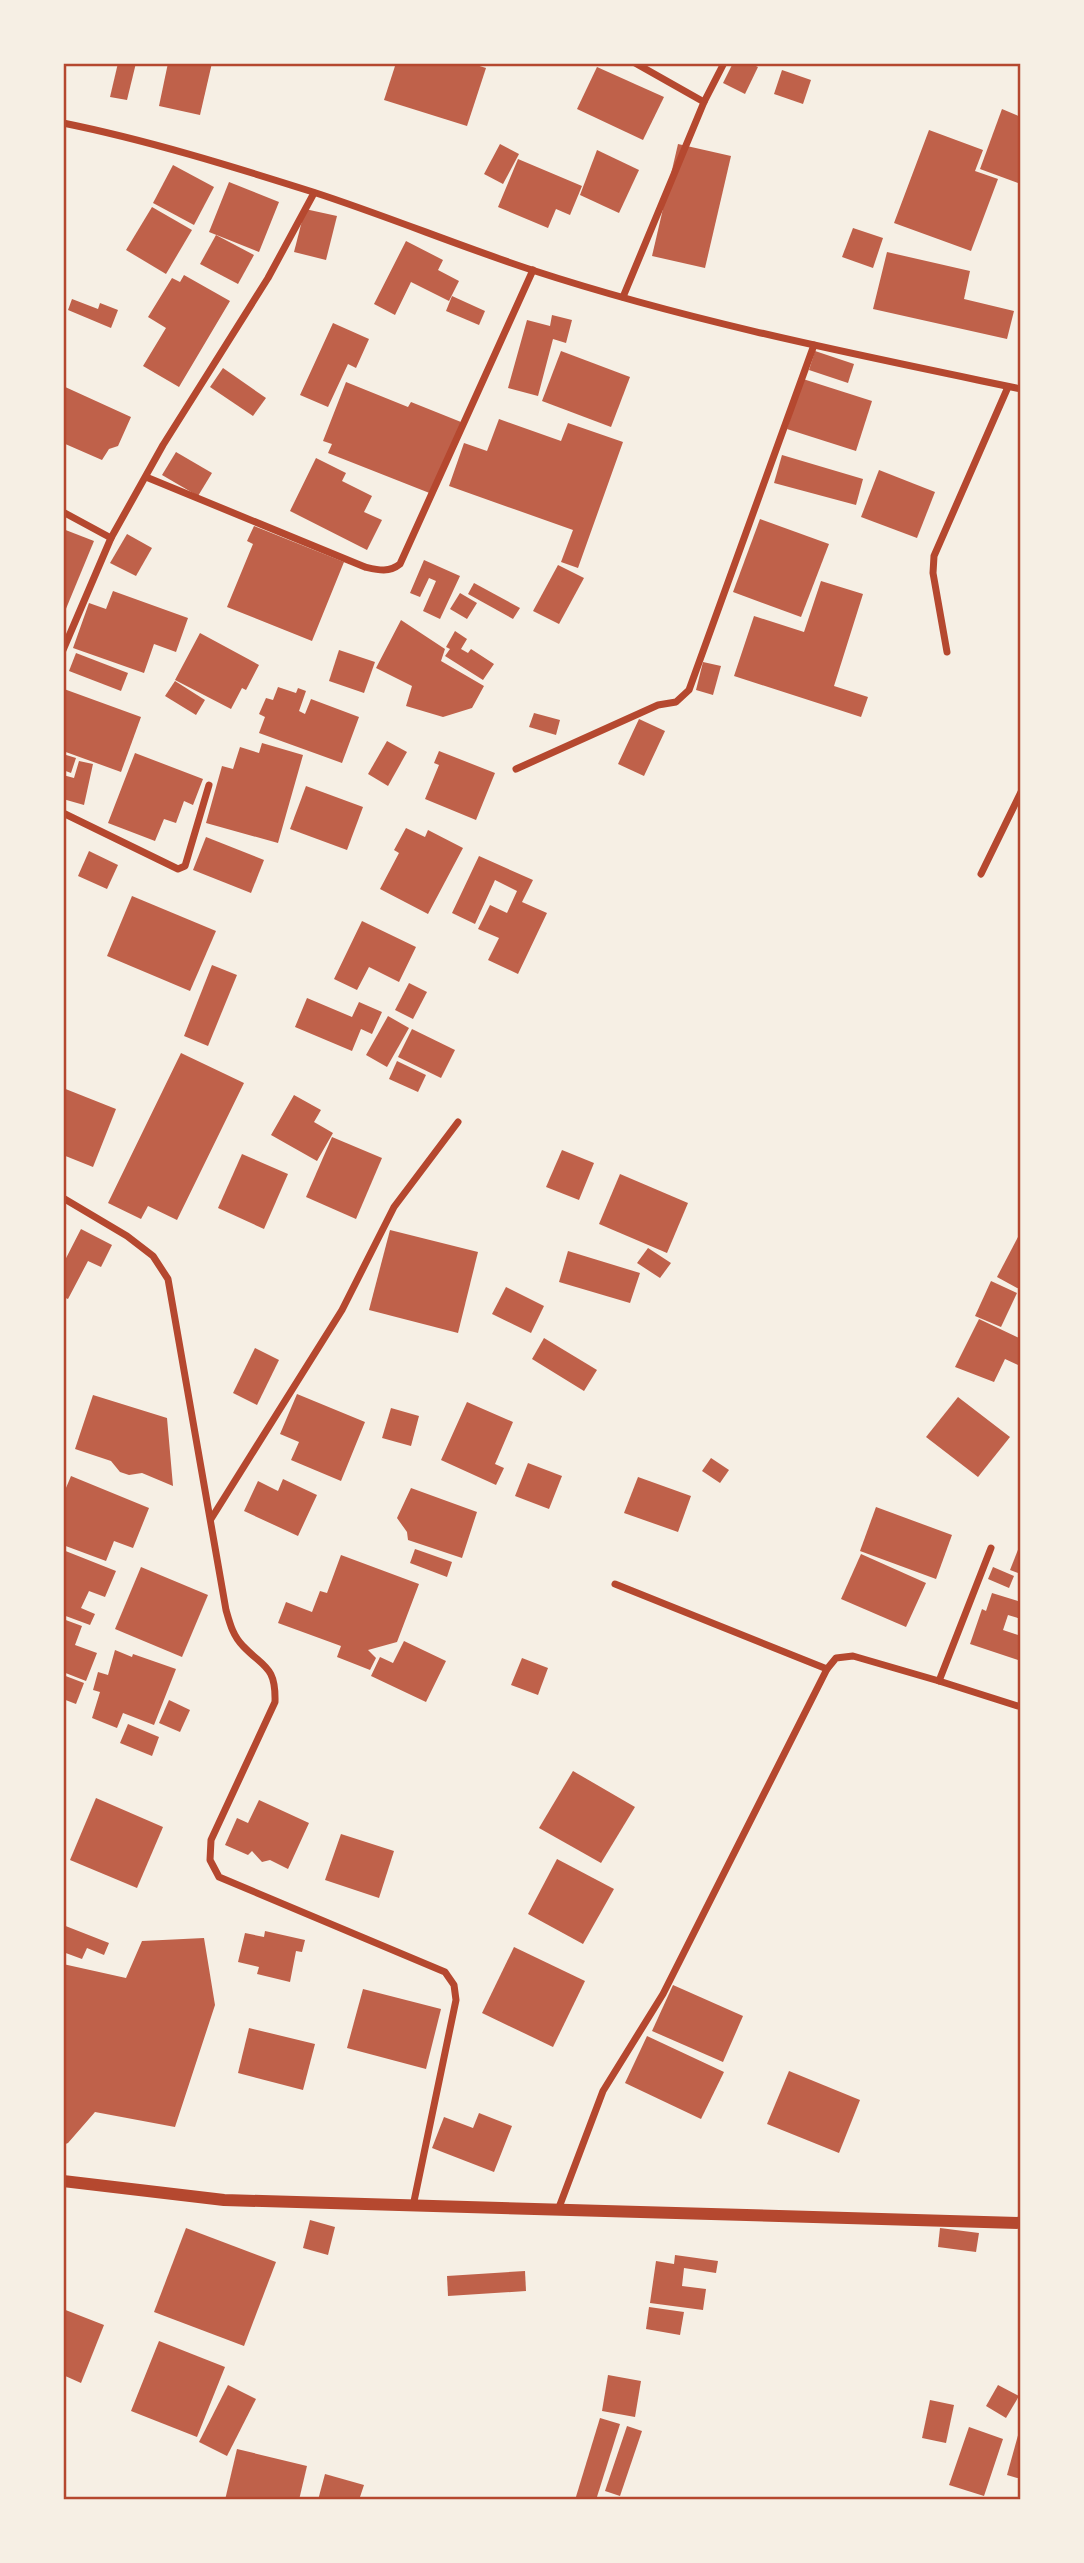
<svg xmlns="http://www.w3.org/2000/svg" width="1084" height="2563" viewBox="0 0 1084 2563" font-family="'Space Grotesk',sans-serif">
  <rect width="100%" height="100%" fill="#f6efe4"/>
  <!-- building -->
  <g fill="#bf614a">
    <polygon points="118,63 136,63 127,100 110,97"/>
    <polygon points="168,63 212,63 200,115 159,106"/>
    <polygon points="396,63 470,63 486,68 467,126 384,100"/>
    <polygon points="733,63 750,63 758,67 745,94 723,83"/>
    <polygon points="597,67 664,97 643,140 577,109"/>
    <polygon points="782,70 811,80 803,104 774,94"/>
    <polygon points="1002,109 1021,117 1021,175 1018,183 980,169"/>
    <polygon points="929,130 983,150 975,171 998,179 971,251 894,223"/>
    <polygon points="500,144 519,154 503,184 484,174"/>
    <polygon points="678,144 731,156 705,268 652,256"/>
    <polygon points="597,150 639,170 619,213 580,195"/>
    <polygon points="518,159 582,186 570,215 556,209 548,228 498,207"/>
    <polygon points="173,165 214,187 194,225 153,203"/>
    <polygon points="229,182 279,202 259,252 209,232"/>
    <polygon points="152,207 192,230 166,274 126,250"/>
    <polygon points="305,209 337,216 326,260 294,252"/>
    <polygon points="853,228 883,238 873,268 842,257"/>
    <polygon points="216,235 254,255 238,284 200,264"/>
    <polygon points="406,241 443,260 438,270 459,281 449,301 411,282 395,315 374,304"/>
    <polygon points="887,252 970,271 964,299 1014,311 1007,339 873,309"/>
    <polygon points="184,275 230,301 179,387 143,366 166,328 148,317 172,278 180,282"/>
    <polygon points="452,296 485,311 479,325 446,311"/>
    <polygon points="72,299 98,309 100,303 118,310 111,328 68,310"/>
    <polygon points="552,315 572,320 566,343 553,339 538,396 508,388 527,320 550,326"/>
    <polygon points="333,323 369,339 356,368 348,364 328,407 300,395"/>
    <polygon points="561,351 630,377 611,427 542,401"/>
    <polygon points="815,351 854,364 848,383 809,370"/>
    <polygon points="223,368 266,398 253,416 210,387"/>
    <polygon points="803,379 872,401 856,451 787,429"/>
    <polygon points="346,382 408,407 411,402 461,422 432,494 328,453 332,444 323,441"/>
    <polygon points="63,386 131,417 118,446 109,449 102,460 63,443"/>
    <polygon points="499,419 561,441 568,423 623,442 578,568 561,562 573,530 449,486 464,443 487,451"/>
    <polygon points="176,452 212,473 198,496 162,475"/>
    <polygon points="782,455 863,479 856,505 774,483"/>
    <polygon points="316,458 346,473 342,481 372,496 364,512 382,520 367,550 290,511"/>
    <polygon points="879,470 935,492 917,538 861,517"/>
    <polygon points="760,519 829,544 801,617 733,592"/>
    <polygon points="254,526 344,562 312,641 227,607 253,544 247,541"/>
    <polygon points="63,529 94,541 63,616"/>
    <polygon points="127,534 152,548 136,576 110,563"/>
    <polygon points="424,560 460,576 440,619 423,611 436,581 429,578 420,597 410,593"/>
    <polygon points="558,565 584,578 559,624 533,611"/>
    <polygon points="821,581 863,594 834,686 868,697 861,717 734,676 754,616 804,632"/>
    <polygon points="474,583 520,608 513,619 468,594"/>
    <polygon points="113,591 188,618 176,652 154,644 144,673 73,648 89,603 106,609"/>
    <polygon points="460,593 477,603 467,619 450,609"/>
    <polygon points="401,620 445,649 441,661 484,686 472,708 443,717 406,706 412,686 376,668"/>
    <polygon points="455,631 467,639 461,649 468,653 471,649 494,664 483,680 445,656 450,649 446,647"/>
    <polygon points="200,633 259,665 246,690 242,688 231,709 175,680"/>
    <polygon points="339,650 375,662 364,693 329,681"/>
    <polygon points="76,653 128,673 121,691 69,671"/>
    <polygon points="703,662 721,666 713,695 696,690"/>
    <polygon points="175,681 205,700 196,715 165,696"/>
    <polygon points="278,687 296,693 298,688 306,691 299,711 305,714 311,699 359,717 342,763 259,733 265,717 259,714 266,698 273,700"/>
    <polygon points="64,689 141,717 121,772 63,751"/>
    <polygon points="534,713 560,720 556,735 529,727"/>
    <polygon points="639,719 665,731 644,776 618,764"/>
    <polygon points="387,741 407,752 388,786 368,774"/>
    <polygon points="262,743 303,755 278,843 206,823 222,766 233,769 240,747 259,753"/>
    <polygon points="439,751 495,773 476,820 425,799 439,765 434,763"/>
    <polygon points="135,753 203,779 193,805 184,801 176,823 164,819 155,841 108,823"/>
    <polygon points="63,754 76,758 71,773 63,770"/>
    <polygon points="79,761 93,764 84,805 63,799 63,775 74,778"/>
    <polygon points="306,786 363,807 347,850 290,829"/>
    <polygon points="406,828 425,837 428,830 463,848 428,914 380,889 399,853 394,850"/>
    <polygon points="206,837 264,860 251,893 193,870"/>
    <polygon points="89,851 118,865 107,889 78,876"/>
    <polygon points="479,856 533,880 522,902 547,913 518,974 488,960 499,938 478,929 490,905 507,913 517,891 495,880 475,924 452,913"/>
    <polygon points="132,896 216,931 190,991 107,956"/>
    <polygon points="362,921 416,947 399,982 369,967 357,990 334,979"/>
    <polygon points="212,965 237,975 208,1046 184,1036"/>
    <polygon points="409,983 427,992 413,1019 395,1010"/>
    <polygon points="307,998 352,1017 359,1002 382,1012 372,1034 361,1029 352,1051 295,1027"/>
    <polygon points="388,1016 409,1028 387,1067 366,1055"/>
    <polygon points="412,1029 455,1050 441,1078 398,1057"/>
    <polygon points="181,1053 244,1083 177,1220 148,1206 141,1219 108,1203"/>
    <polygon points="397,1061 426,1075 418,1092 389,1079"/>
    <polygon points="63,1088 116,1109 93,1167 63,1155"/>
    <polygon points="294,1095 321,1110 314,1122 333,1133 317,1161 271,1135"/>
    <polygon points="332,1137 382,1158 356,1219 306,1197"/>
    <polygon points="562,1150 594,1163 579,1200 546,1187"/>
    <polygon points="242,1154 288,1174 264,1229 218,1208"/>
    <polygon points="620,1174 688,1203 667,1253 599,1224"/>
    <polygon points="81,1229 112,1245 101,1267 88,1261 68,1299 63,1297 63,1264"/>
    <polygon points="390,1230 478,1252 458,1333 369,1310"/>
    <polygon points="1018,1237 1021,1238 1021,1290 997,1277"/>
    <polygon points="648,1248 671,1263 660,1278 637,1263"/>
    <polygon points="568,1251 640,1273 630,1303 559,1282"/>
    <polygon points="991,1281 1017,1293 1001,1327 975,1316"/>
    <polygon points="506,1287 544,1306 531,1333 492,1314"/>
    <polygon points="979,1319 1021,1339 1021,1359 1018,1365 1005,1359 994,1382 955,1367"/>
    <polygon points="544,1338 597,1370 584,1391 532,1359"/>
    <polygon points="255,1348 279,1360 257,1405 233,1393"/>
    <polygon points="297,1394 365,1422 341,1481 291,1460 299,1442 280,1434"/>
    <polygon points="93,1395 167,1418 173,1486 142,1473 129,1475 120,1472 111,1461 75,1449"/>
    <polygon points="958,1397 1010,1437 978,1477 926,1437"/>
    <polygon points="467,1402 513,1422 495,1464 504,1468 496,1485 441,1460"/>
    <polygon points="391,1408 419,1416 411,1446 382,1438"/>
    <polygon points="711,1458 729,1470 720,1483 702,1471"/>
    <polygon points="528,1463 562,1476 549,1509 515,1496"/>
    <polygon points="71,1476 149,1508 133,1548 114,1541 106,1561 63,1545 63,1495"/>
    <polygon points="638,1477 691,1496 678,1532 624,1513"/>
    <polygon points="283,1479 317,1495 298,1536 244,1511 258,1481 278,1491"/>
    <polygon points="411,1488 477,1512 462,1558 408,1540 407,1532 397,1518"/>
    <polygon points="876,1507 952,1535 936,1579 860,1551"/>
    <polygon points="1021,1542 1021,1574 1010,1570"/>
    <polygon points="415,1549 452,1562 447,1577 410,1563"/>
    <polygon points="63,1550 116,1571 105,1597 89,1591 81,1608 95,1614 90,1625 63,1615"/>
    <polygon points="861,1554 926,1583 906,1627 841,1599"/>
    <polygon points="341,1555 419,1584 397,1642 368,1650 376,1658 370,1670 337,1657 341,1646 278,1623 286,1602 312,1612 320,1591 327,1593"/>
    <polygon points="141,1567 208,1595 182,1657 115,1629"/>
    <polygon points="993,1567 1014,1576 1009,1588 988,1579"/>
    <polygon points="992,1593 1021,1602 1021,1619 1008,1615 1003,1630 1021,1636 1018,1660 970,1644 982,1609 986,1611"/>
    <polygon points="63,1619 82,1626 75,1645 97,1653 86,1681 63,1672"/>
    <polygon points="404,1641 446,1661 426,1702 371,1676 380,1657 393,1663"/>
    <polygon points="115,1650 132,1657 133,1654 176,1669 154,1725 123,1713 117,1728 92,1718 100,1692 93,1690 98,1672 108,1675"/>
    <polygon points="522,1658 548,1668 538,1695 511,1685"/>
    <polygon points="63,1675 84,1683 76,1704 63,1699"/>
    <polygon points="169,1700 190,1710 180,1732 159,1723"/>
    <polygon points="128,1724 159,1737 152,1756 120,1743"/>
    <polygon points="573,1771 635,1807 601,1863 539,1828"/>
    <polygon points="96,1798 163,1827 137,1888 70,1860"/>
    <polygon points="259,1800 309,1823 288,1869 270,1860 262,1862 252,1851 248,1855 225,1845 237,1818 248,1823"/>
    <polygon points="341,1834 394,1851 379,1898 325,1880"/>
    <polygon points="557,1859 614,1889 583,1944 528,1914"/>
    <polygon points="63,1925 109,1943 104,1955 87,1948 82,1959 63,1952"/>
    <polygon points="265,1931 305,1940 302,1952 296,1951 290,1982 257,1974 259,1967 238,1962 245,1933 264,1937"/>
    <polygon points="204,1938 215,2005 175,2127 95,2112 68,2143 63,2145 63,1964 126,1978 142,1941"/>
    <polygon points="514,1947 585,1981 553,2047 482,2013"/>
    <polygon points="673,1985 743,2016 723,2062 652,2031"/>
    <polygon points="363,1989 441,2009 426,2069 347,2048"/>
    <polygon points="249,2028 315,2044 303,2090 238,2073"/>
    <polygon points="647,2036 724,2072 701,2119 625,2083"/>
    <polygon points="789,2071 860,2100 839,2153 767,2124"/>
    <polygon points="479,2113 512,2126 494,2172 432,2148 444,2117 473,2128"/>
    <polygon points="310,2220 335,2227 328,2255 303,2248"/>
    <polygon points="186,2228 276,2262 244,2346 154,2312"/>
    <polygon points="940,2228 979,2233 976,2252 938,2247"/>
    <polygon points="675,2255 718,2261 716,2273 684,2268 682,2286 706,2289 703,2310 650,2303 656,2261 674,2264"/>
    <polygon points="525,2271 526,2291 448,2296 447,2276"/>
    <polygon points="649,2307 684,2312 680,2335 646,2329"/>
    <polygon points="63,2309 104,2325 81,2383 63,2375"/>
    <polygon points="159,2341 225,2367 197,2437 131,2411"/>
    <polygon points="608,2375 641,2381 635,2417 602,2411"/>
    <polygon points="228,2385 256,2399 227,2456 199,2442"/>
    <polygon points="998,2385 1019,2396 1006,2418 986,2406"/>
    <polygon points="930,2400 954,2405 946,2443 922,2438"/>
    <polygon points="600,2418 620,2424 596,2500 575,2500"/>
    <polygon points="627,2426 642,2431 620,2496 605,2491"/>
    <polygon points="969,2427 1003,2439 984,2496 949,2485"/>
    <polygon points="1020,2428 1021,2428 1021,2479 1007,2475"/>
    <polygon points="237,2449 307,2466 299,2500 225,2500"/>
    <polygon points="325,2474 364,2485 359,2500 318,2500"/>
  </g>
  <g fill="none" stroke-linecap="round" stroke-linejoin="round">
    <!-- minor -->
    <g stroke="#b5482f" stroke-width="7">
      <polyline points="704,102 724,63"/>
      <path d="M63,123C147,140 231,166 313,192C387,216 459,246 532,270C691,322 858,355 1021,389"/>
      <polyline points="623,297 704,102 635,63"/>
      <path d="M146,477L365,567C378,570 389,573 400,564L533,270"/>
      <polyline points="63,512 111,538"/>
      <polyline points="63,650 111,538 163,445 268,278 314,193"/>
      <polyline points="947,652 933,573 934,556 1008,387"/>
      <polyline points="516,769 658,705 676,702 689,690 814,345"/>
      <polyline points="63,813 178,869 185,866 209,785"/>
      <polyline points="981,874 1021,792"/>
      <path d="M63,1198L127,1236L153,1256L168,1279L226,1610C230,1624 233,1636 243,1646C264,1668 276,1666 275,1702L211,1840L210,1860L219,1877L445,1972L454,1985L456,2000L413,2206"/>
      <polyline points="211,1519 342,1310 394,1207 458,1122"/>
      <polyline points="615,1584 827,1669"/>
      <polyline points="939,1681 1021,1707"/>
      <polyline points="558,2210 603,2091 663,1994 827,1669 836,1658 853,1656 939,1681 991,1548"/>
    </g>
    <!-- tertiary -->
    <polyline stroke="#b5482f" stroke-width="12" points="63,2181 224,2200 1021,2223"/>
  </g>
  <!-- border -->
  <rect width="1084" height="2563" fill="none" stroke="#f6efe4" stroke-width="130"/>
  <rect x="65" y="65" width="954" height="2433" fill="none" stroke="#b5482f" stroke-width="2.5"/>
</svg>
